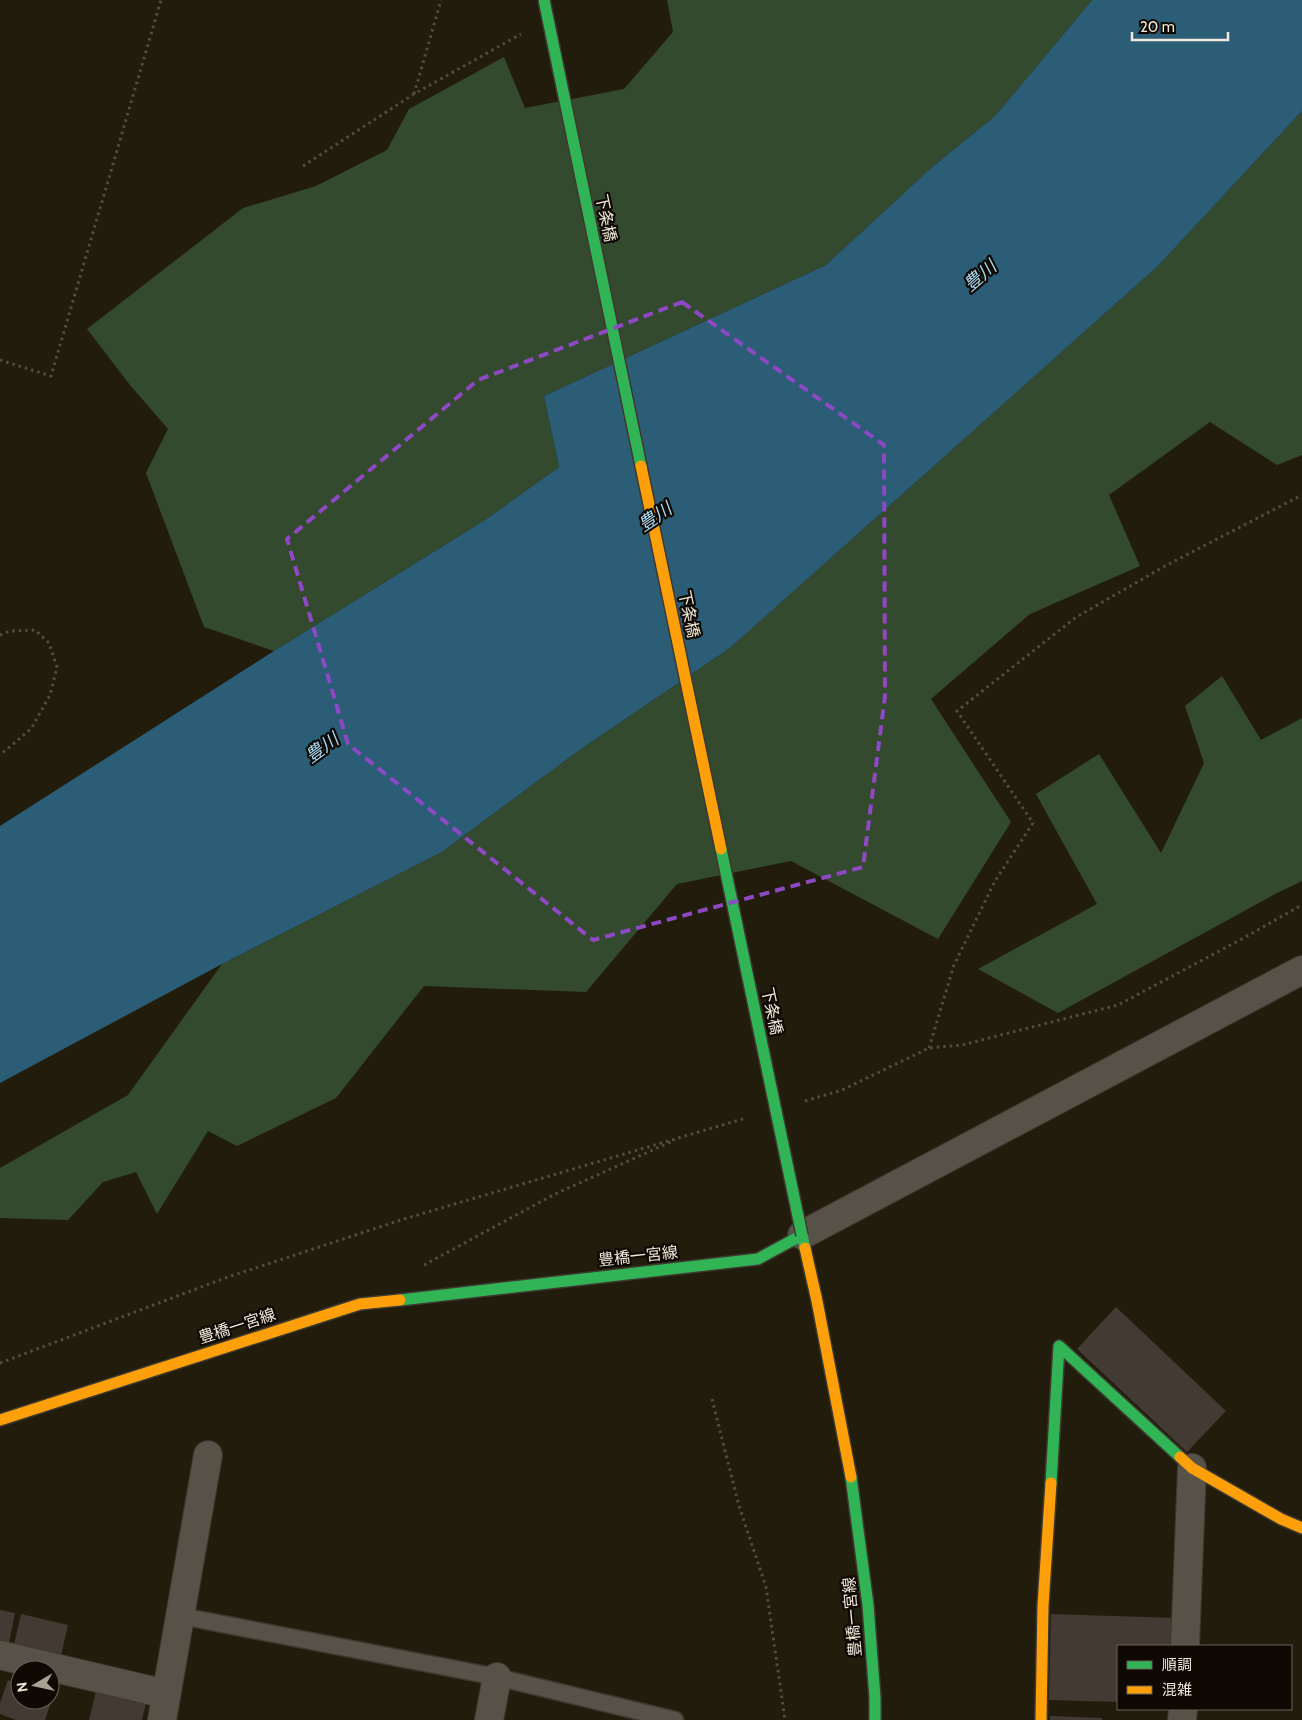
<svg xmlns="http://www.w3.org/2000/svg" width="1302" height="1720" viewBox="0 0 1302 1720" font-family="Cabin,'Noto Sans JP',sans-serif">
  <rect width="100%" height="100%" fill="#221c0d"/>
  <!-- green -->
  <g fill="#344a2e">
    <polygon points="667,0 1092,0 995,116 931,168 826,265 544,396 559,467 485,520 274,651 204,627 146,473 168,429 130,385 87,329 243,208 316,186 387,150 409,109 504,57 525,108 624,89 673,32"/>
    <polygon points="1302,111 1302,455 1277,465 1210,422 1109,495 1140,566 1030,614 931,699 1011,822 938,939 791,861 677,884 586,992 424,986 336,1098 237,1146 208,1131 157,1214 136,1172 103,1182 68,1220 0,1218 0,1168 128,1095 222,964 442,852 581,749 730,648 1158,266"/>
    <polygon points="1222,676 1261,740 1302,718 1302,881 1275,894 1058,1013 978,969 1097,904 1036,794 1099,754 1161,853 1204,763 1185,706"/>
  </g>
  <!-- water -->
  <polygon fill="#2b5e76" points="1092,0 1302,0 1302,111 1158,266 730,648 581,749 442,852 222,964 0,1083 0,826 274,651 485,520 559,467 544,396 826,265 931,168 995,116"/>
  <!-- building -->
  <g fill="#433a33">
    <polygon points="1116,1307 1226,1411 1187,1452 1077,1349"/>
    <polygon points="0,1610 15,1613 8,1648 0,1646"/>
    <polygon points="21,1614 68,1625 60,1660 13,1649"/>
    <polygon points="1051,1614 1176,1618 1175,1646 1118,1646 1118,1702 1049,1700"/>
    <polygon points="8,1680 20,1685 20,1700 50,1700 50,1695 53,1696 45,1720 16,1720 0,1714 0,1703"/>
    <polygon points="96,1691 146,1703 142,1720 89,1720"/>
    <polygon points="1050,1716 1102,1718 1102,1720 1050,1720"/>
  </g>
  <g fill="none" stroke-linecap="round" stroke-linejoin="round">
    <defs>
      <polyline id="lane" points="181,1616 497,1677 675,1720"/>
      <g id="street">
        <polyline points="802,1235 1302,970"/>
        <polyline points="1185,1646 1192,1468"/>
        <polyline points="0,1655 166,1694"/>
        <polyline points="162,1720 208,1455"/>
        <polyline points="489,1720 497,1677"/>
        <polyline points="1182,1720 1183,1709"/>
      </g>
      <g id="fast">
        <polyline points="400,1300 758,1259 802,1235 805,1248"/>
        <polyline points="851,1477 868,1605 875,1698 875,1720"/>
        <polyline points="1051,1483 1059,1346 1180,1457"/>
      </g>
      <g id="slow">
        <polyline points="805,1248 817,1301 851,1477"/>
        <polyline points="0,1420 360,1304 400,1300"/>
        <polyline points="1180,1457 1192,1468 1281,1519 1302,1528"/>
        <polyline points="1041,1720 1043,1606 1051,1483"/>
      </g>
    </defs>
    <!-- lane casing -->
    <use href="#lane" stroke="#3d392f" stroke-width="19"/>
    <!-- street casing -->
    <use href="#street" stroke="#3d392f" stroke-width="30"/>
    <!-- fast casing -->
    <use href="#fast" stroke="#3d392f" stroke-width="14"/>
    <!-- slow casing -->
    <use href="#slow" stroke="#3d392f" stroke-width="14"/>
    <!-- path -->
    <g stroke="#524d43" stroke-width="3" stroke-dasharray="2.5 4" stroke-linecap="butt">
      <polyline points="414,94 441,0"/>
      <polyline points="303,166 414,94 521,34"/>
      <polyline points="0,360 51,376 161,0"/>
      <polyline points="0,635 10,631 35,630 49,643 57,667 50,695 31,729 0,755"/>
      <polyline points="929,1048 954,965 995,881 1033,823 957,711 1075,618 1165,566 1302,495"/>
      <polyline points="805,1101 842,1090 929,1048 962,1045 1118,1005 1240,940 1302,905"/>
      <polyline points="424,1265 555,1194 675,1140"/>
      <polyline points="0,1363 225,1278 404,1219 746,1118"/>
      <polyline points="712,1399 739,1506 766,1587 785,1720"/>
    </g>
    <!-- lane -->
    <use href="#lane" stroke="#575247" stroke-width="16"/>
    <!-- street -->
    <use href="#street" stroke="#575247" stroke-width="28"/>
    <!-- fast -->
    <use href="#fast" stroke="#30b455" stroke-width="11"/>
    <!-- slow -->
    <use href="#slow" stroke="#ff9f0a" stroke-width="11"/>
    <defs>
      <g id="fast-bridge">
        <polyline points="544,0 641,466"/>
        <polyline points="721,849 802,1235"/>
      </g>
      <polyline id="slow-bridge" points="641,466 721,849"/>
    </defs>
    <!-- fast-bridge casing -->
    <use href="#fast-bridge" stroke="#3d392f" stroke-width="14" stroke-linecap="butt"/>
    <!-- slow-bridge casing -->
    <use href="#slow-bridge" stroke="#3d392f" stroke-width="14" stroke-linecap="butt"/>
    <!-- fast-bridge -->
    <use href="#fast-bridge" stroke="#30b455" stroke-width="11"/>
    <!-- slow-bridge -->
    <use href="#slow-bridge" stroke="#ff9f0a" stroke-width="11"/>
  </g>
  <!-- marked area -->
  <path fill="none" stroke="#8d48c3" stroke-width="4" stroke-dasharray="10 6" stroke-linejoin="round" d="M682,302L884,445L885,696L863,867L593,940L348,744L287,539L478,380Z"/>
  <g text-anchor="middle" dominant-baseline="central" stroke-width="4.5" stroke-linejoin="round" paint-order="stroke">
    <!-- street labels -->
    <g font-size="16" fill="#f0e8da" stroke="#0e0902">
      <text transform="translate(606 218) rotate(78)">下条橋</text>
      <text transform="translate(689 614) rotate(78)">下条橋</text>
      <text transform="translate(772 1011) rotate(78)">下条橋</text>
      <text transform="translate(638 1256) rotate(-6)">豊橋一宮線</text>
      <text transform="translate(237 1326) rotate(-18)">豊橋一宮線</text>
      <text transform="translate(852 1617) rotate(-95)">豊橋一宮線</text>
    </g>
    <!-- water labels -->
    <g font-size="18" font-style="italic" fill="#aadaf5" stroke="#0e0902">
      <text transform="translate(980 276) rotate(-41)">豊川</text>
      <text transform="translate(655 517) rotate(-34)">豊川</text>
      <text transform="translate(322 748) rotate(-36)">豊川</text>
    </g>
  </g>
  <!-- legend -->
  <rect x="1117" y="1645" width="175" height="65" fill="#0e0902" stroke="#686258"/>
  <rect x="1127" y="1661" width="25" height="8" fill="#30b455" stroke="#686258"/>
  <text x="1162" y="1670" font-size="15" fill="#f0e8da">順調</text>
  <rect x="1127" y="1686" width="25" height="8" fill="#ff9f0a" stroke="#686258"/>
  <text x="1162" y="1695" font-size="15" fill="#f0e8da">混雑</text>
  <!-- north arrow -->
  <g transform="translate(35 1685) rotate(261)"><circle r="24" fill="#0e0902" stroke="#686258"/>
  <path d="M0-4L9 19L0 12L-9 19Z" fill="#a8a192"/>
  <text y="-8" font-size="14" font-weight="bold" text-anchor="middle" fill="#f0e8da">N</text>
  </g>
  <!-- scale -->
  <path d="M1132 32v8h96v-8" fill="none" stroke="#f0e8da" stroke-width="2.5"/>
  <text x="1140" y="32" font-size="15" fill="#f0e8da" stroke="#0e0902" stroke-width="4" paint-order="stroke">20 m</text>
</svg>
